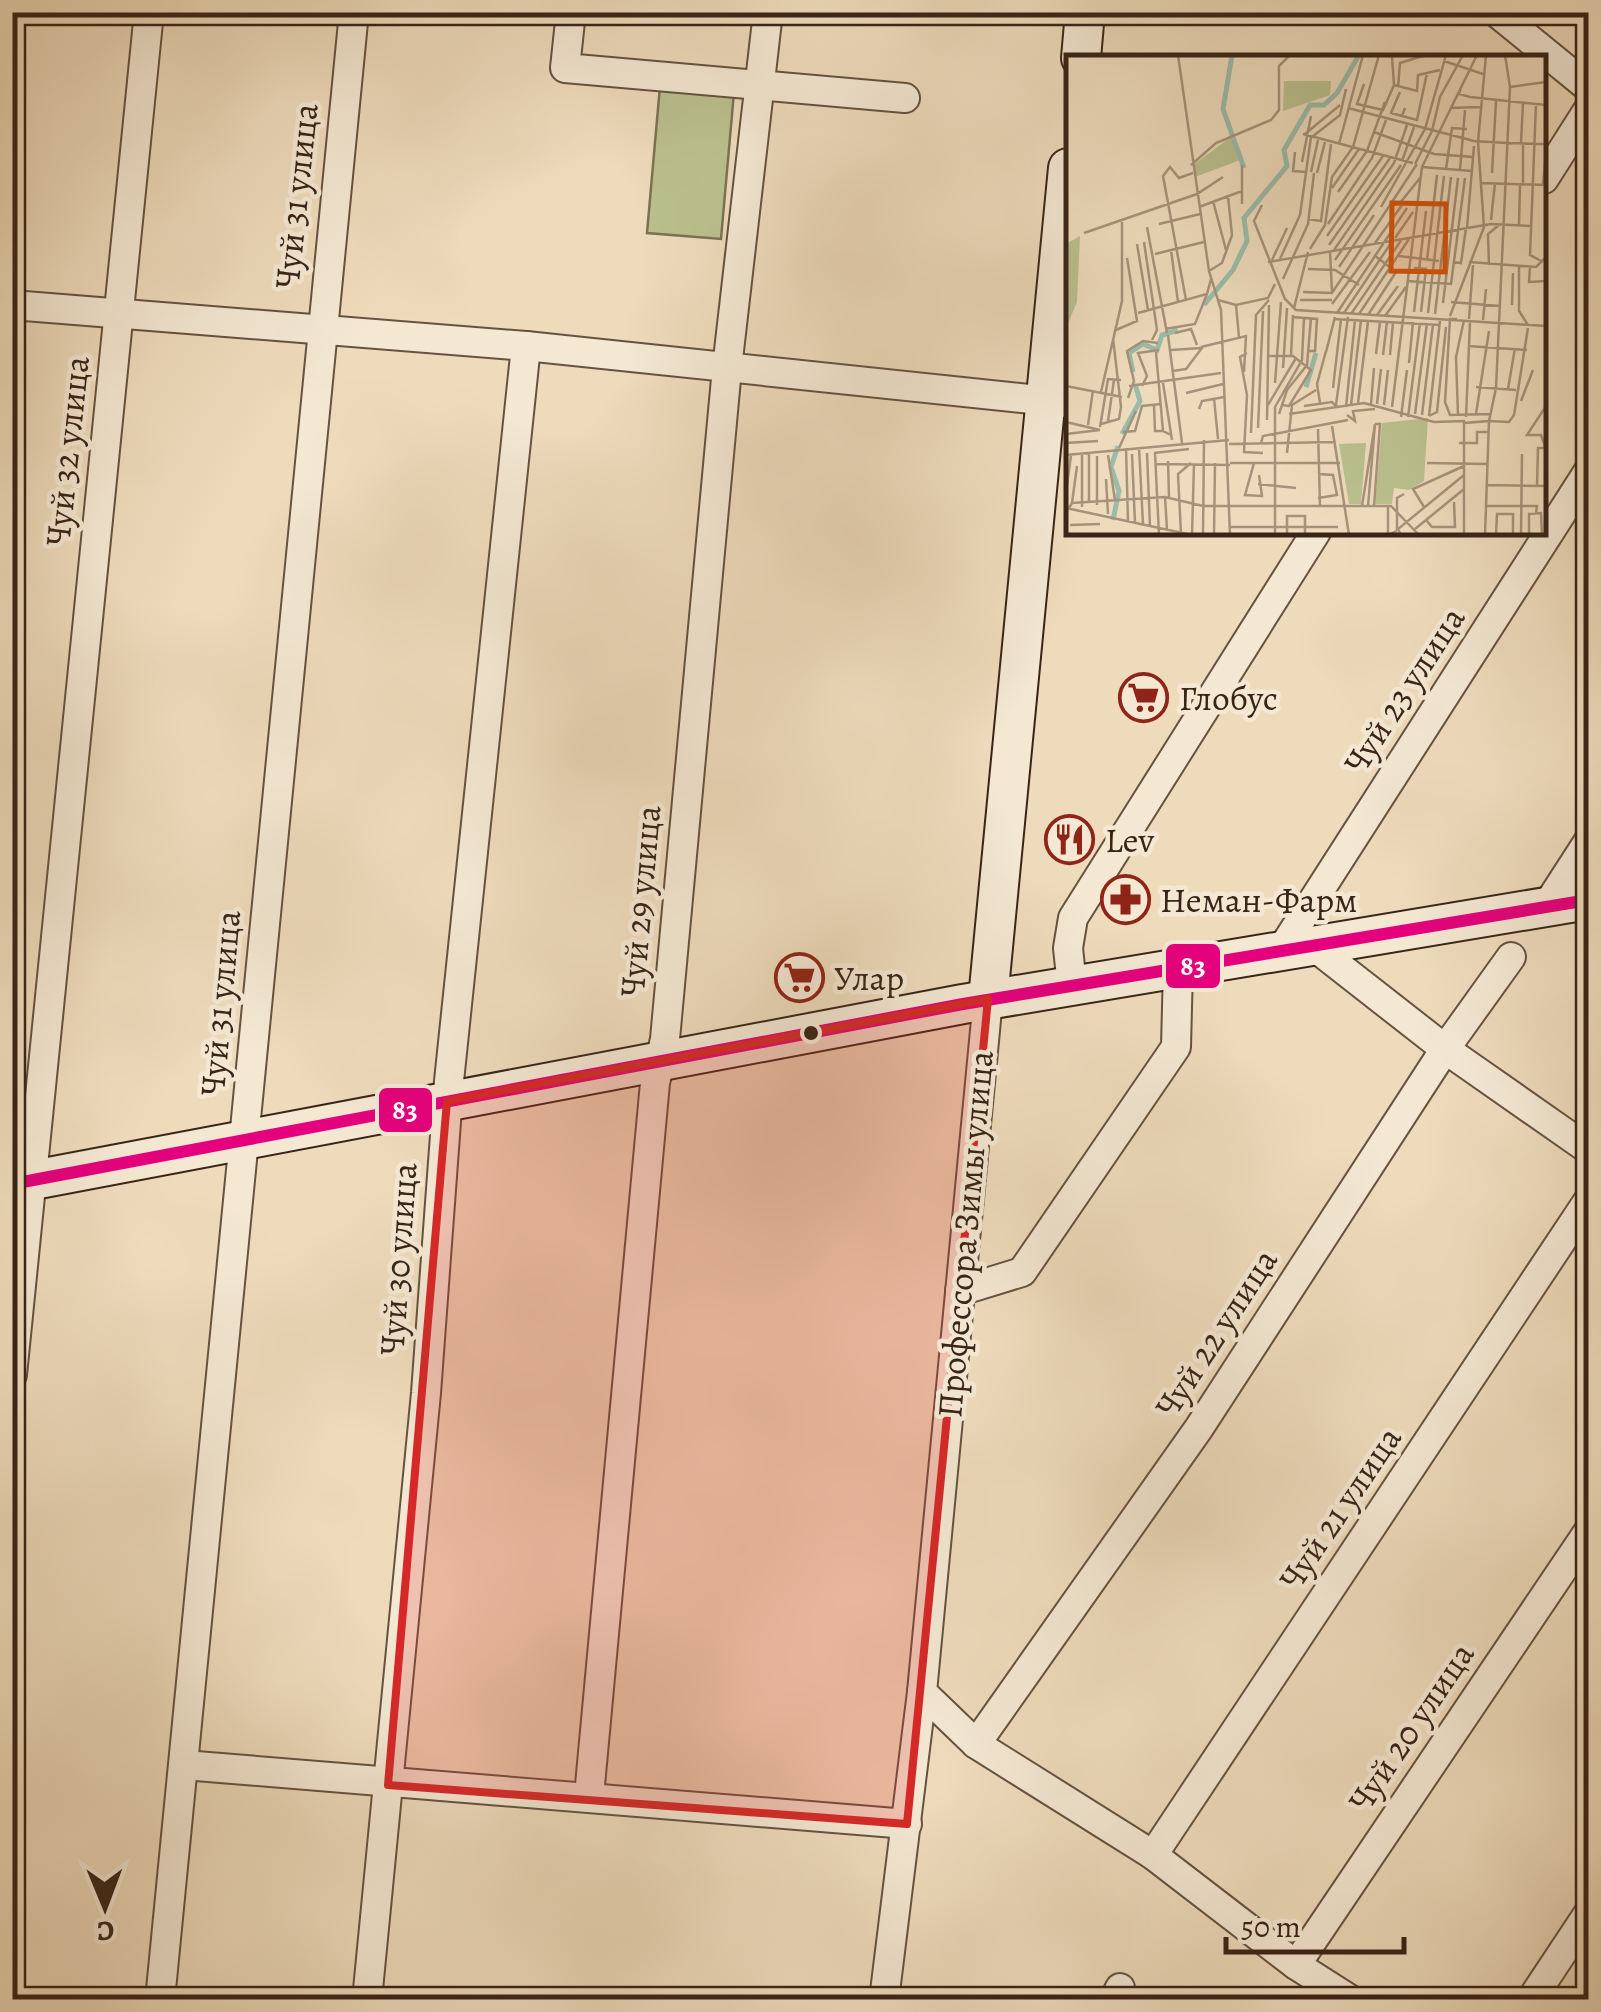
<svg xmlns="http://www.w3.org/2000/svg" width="1601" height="2012" viewBox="0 0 1601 2012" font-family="Alegreya,serif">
  <rect width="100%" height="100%" fill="#eedbbc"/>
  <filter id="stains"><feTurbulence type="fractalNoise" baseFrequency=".002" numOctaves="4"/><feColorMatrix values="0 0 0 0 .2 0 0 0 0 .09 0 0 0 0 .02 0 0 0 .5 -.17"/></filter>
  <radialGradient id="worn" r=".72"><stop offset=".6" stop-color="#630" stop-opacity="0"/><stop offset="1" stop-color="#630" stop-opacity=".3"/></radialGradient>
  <!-- green -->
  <polygon fill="#bac08f" stroke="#7a7253" stroke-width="2.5" points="660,86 734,92 721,239 647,233"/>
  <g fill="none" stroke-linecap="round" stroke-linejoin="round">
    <defs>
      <g id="street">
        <polyline points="571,12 565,68 905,98"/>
        <polyline points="1496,12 1588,87"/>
        <polyline points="1544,179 1588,110"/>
        <polyline points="12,305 526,346 1068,403"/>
        <polyline points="1546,907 1588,842"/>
        <polyline points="1312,945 1445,1049 1588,1149"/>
        <polyline points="1282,949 1588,472"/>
        <polyline points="1072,986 1068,948 1073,918 1316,532"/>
        <polyline points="960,1291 1022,1272 1176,1047 1178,968"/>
        <polyline points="12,1375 149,12"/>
        <polyline points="922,1692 976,1744 1153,1855 1296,1965 1351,2000"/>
        <polyline points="976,1744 1199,1428 1445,1049 1511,957"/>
        <polyline points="184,1765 907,1824"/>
        <polyline points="589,1796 655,1083 665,1039 727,368 768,12"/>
        <polyline points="1153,1855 1588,1201"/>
        <polyline points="1296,1965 1588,1532"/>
        <polyline points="160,2000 354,12"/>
        <polyline points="367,2000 426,1393 449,1081 526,346"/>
        <polyline points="884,2000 922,1692 988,999"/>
        <polyline points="1114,2000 1120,1988"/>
        <polyline points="1531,2000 1588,1914"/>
      </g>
      <g id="secondary">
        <polyline points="1081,58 1085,12"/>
        <polyline points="988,999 1068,168"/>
        <polyline points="12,1184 963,1004 1588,900"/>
      </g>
    </defs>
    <!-- street casing -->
    <use href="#street" stroke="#665240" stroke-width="32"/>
    <!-- secondary casing -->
    <use href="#secondary" stroke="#392417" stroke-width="42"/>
    <!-- street -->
    <use href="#street" stroke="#f4e8d3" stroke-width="28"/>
    <!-- secondary -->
    <use href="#secondary" stroke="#f4e8d3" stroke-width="38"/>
    <defs>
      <polyline id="bus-1" points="12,1184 963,1004 1588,900"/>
    </defs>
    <!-- bus-1 casing -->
    <use href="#bus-1" stroke="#f4e8d3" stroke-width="20"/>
    <!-- bus-1 -->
    <use href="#bus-1" stroke="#e5007d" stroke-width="12"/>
  </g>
  <!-- marked area -->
  <path fill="#d62828" fill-opacity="0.2" stroke="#d62828" stroke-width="8" stroke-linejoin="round" d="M988,999L907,1824L388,1785L447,1101Z"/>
  <!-- icons -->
  <defs>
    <symbol id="supermarket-ring" viewBox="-11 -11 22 22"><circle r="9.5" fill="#f4e8d3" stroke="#8f2418" stroke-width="1.5"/><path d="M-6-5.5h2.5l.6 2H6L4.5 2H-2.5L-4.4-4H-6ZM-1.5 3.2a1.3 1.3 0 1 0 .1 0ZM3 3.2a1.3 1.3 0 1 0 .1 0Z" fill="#8f2418"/></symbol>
    <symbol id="restaurant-ring" viewBox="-11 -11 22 22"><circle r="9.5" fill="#f4e8d3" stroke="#8f2418" stroke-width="1.5"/><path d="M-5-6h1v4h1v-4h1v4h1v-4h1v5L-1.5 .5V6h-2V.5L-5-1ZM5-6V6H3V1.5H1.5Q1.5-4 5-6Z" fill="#8f2418"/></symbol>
    <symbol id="pharmacy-ring" viewBox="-11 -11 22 22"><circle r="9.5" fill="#f4e8d3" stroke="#8f2418" stroke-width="1.5"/><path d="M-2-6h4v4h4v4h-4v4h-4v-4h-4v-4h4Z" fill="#8f2418"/></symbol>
  </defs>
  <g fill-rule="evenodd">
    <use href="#supermarket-ring" x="1116" y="670" width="55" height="55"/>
    <use href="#restaurant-ring" x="1042" y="812" width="55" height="55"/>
    <use href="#pharmacy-ring" x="1098" y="872" width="55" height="55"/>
    <use href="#supermarket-ring" x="772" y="950" width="55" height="55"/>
  </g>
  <!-- markers -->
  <circle fill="#392417" stroke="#f4e8d3" stroke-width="4" cx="811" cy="1033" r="9"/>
  <g text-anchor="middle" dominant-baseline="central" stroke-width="9" stroke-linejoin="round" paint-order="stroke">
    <!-- street labels -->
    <g font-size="35" fill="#392417" stroke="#f4e8d3">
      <text transform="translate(296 196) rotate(-84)">Чуй 31 улица</text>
      <text transform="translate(67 451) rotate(-84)">Чуй 32 улица</text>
      <text transform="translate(1404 690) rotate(-57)">Чуй 23 улица</text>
      <text transform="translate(640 901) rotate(-85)">Чуй 29 улица</text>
      <text transform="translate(220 1003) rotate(-85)">Чуй 31 улица</text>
      <text transform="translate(965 1234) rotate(-85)">Профессора Зимы улица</text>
      <text transform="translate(398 1259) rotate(-86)">Чуй 30 улица</text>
      <text transform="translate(1216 1333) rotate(-57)">Чуй 22 улица</text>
      <text transform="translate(1340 1508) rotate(-56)">Чуй 21 улица</text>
      <text transform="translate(1411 1727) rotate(-56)">Чуй 20 улица</text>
    </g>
    <!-- poi labels -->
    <g font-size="35" fill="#392417" stroke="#f4e8d3" text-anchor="start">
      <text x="1179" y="698">Глобус</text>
      <text x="1105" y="840">Lev</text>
      <text x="1160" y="900">Неман-Фарм</text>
      <text x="834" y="978">Улар</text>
    </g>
  </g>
  <!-- overview -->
  <g transform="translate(1066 55)">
    <rect width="480" height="480" fill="#eedbbc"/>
    <path d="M218,26H265L264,40L217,56ZM165,82L174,105L129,122L127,110ZM14,181L11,247L0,273V189ZM362,363L358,426L343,435L328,433L326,449H309L316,368ZM300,388L295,449H283L273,389Z" fill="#bac08f"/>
    <path fill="none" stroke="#9bbcab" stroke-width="5" d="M166,0L157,54L178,113M138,250L167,215L181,186L178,163L221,111L218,95L244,50H258L271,38L293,0M67,317L63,298L77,289L91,295L96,280L112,275M240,332L250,298M56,379L74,346L69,329M47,465L53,436L45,412L52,391"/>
    <path fill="none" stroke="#a6927a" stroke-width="2.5" d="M112,0L143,216L155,255L164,480M378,6L417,19M298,29L291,49L317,55L328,30L326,2M328,30L351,36L352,20L374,15M332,32L334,8L360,0M395,32L393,39L404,42L480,50M444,32L480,27M334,37L325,58L336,61L339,53M470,49L464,200L477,207M282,53L408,86L441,88M384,53L415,52M336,61L351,65L361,18M366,76L374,42L397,0M308,77L368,99L407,102M237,79L347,108M239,79L274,50M246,82L274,60L280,34M441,88L480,89M455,88L457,48M273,89L297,0M229,97L227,116L240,117M336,106L348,72M236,107L245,61M349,109L366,76M125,110L150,88L205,65L213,55V11L224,0M176,110V149M356,112L406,116M380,114L386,73L401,74M394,115L399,55M245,117L252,85M251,118L259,87M426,118L430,46M414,128L480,130M457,129V88M477,130L480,97M266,133L293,94M272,137L301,96L319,47M147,146L160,195M334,148L354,123M196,150L188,166L219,244L230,255L480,271M133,152L176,136M315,152L359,74L380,0M242,164L255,166L265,89M425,165L429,128M93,169L134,159M262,169L306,103L320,65M453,170L454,129M81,172L101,278M401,173L408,91M18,178L131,139L157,122M261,181L317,101M329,183L347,157M78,187L91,275L86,285M309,188L336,150M71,189L82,255M263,190L324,103M244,194L259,170L266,122L287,92L313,0M105,195L112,247M268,195L328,108L341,70M264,196L266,238M89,199L138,187M333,201L373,206M214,204L234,160L245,82M206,205L221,173M269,205L335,110M361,205L371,120M202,207L425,169L465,171M387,207L395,208L400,173M403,207L470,212L478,204M423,210L422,179L433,170M453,211V256L462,270M273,212L308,160M464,212L463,227L480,226M348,213L360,214L355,257M242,214L269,215L293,230M143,216L156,208L166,180L162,141M217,224L242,169L248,118M341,226L385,229L399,123M237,237L266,238L351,109M120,245L97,121L104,112L113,123L127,118M152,245L170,250L202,243L209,229M234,245H266M385,247L434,251M377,248L392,123M266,249L304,197M170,250L173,282M446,250L447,218M228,253L242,197M348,257L360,156M72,258L141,239L145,224M271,258L341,153M278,258L327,185M362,258L378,121M285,259L336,184M293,259L343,184M369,259L385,122M302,260L330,217L308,200M311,260L332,231M319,261L340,232M384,261L418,172L412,87L420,0M226,262L251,264L249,296H242M268,264L374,270M391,264H384L379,347L384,360L425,359M403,264L407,210M417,265L420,234M99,274L129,269L141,239M50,275L71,266L61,203M109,278L125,274L131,290M102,280L116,388M402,291L461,295M135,292L180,281L178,317M105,295L136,293L120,314L107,316M90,297L97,376L105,380M260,297L269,262M181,298L174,302L181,340L178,397L197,398M310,299L314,267M317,300L321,267M324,300L327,267M202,301H227L245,315L223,351L216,350M225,301L227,260M343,308L347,267M217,313L221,253M97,328L106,385M209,328L215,247M0,331L56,342M63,331L155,318M76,331L81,321L72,298L93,295M410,332L450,335M267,333L275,264M442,334L449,293M35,337L56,246V167M120,338L157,329M62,343L68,326L61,296L77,286L92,288M148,343L152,384M455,346L467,315M254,348L251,329L260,296M292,348L302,266M305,349L308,313M311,349L315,314M88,350L89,376H97M202,350L230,303M270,350L282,262M285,350L295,265M318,350L322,315M238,351L266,347L272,353M480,351L461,380H475L480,394M280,352L289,265M326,352L356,112L411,0M133,354L136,346L158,342M213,359L221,335L241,310L245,263M223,359L298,348L368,367L399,366M349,359L361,268M410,359L423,276M281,360L289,366L287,356L309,354M356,360L367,269M392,360L390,302L398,265M363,361L371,357L380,272M363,361L374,266M335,362L341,315M342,362L354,268M400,362L404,267M201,365L203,250M42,366L48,325M0,367L34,375M35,369L53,364L55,352L47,283M22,370L27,335M266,371L283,480M34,372L42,324L55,325M192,373L197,256M252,374L254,451M57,377L69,376L76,351L95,349M185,378L190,260L203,245M0,379L34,375M0,388L32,386M195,388L197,381L282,365M393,388H411V377H423M163,389L269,387M73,392L77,469M53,393L70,356M60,393L62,466M81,398L84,471M88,398L123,394M89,398L93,480M221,398L226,350L250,335M23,399V447M66,399L69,468M0,400L163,385M16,400V452M42,400L49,445M102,406L103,442M164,408H274M188,408L179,440L196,441L193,420M361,408L421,409M90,409L164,410M252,419L267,420L271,440L252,443M40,424L42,459M192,429L230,433M420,430L480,431M471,431L472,393H478M0,438L5,400M99,442L101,475M6,448L11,411M31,450V401M296,451L309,369M302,451L309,369M308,451L314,369H309M322,451V480L331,476M420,451H471L470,458M358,452L347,434L398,411M0,453L126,480M3,453L6,448L99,442L137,451H325L353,480M360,465L366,472H389L388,447M4,470L34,469M164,472H272M349,474L398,434M331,475V443L338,439M115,479L112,419L125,408M126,480L128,409M137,480L138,385M148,480L149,408M209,480V352L236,305L238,263M221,480V461H239V480M335,480L332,474L398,420M398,480V368L423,366L430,333L444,32L439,0M419,480L423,366L443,367L448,360L462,273M430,480L431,459H447V480M455,480L456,399M463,480V459L475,458L476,480"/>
    <path fill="#d6540d" fill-opacity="0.15" stroke="#d6540d" stroke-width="5" d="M326,148L380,149L379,217L325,216Z"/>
    <rect width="480" height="480" fill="none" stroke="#392417" stroke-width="5"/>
  </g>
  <g stroke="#f4e8d3" stroke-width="4">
    <rect x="1164" y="942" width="58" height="48" rx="10" fill="#e5007d"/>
    <rect x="377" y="1086" width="57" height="48" rx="10" fill="#e5007d"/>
  </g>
  <g font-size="28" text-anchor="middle" font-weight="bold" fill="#fff">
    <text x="1193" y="975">83</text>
    <text x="405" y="1119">83</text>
  </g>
  <!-- margin -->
  <rect width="1601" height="2012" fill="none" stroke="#eedbbc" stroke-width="50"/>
  <rect x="15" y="15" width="1571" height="1982" fill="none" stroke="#392417" stroke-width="5"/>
  <rect x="25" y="25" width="1551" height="1962" fill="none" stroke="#392417" stroke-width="2.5"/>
  <!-- north arrow -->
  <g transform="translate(105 1907) rotate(179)" stroke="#f4e8d3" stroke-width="8" paint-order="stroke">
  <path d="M0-8L18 38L0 25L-18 38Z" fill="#392417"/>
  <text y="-15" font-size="28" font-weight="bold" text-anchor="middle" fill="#392417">С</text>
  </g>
  <!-- scale -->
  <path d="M1226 1937v15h178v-15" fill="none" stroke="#392417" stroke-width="5"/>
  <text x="1241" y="1937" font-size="30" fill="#392417" stroke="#f4e8d3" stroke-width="8" paint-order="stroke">50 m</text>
  <rect width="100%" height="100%" filter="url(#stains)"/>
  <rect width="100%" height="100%" fill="url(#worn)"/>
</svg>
